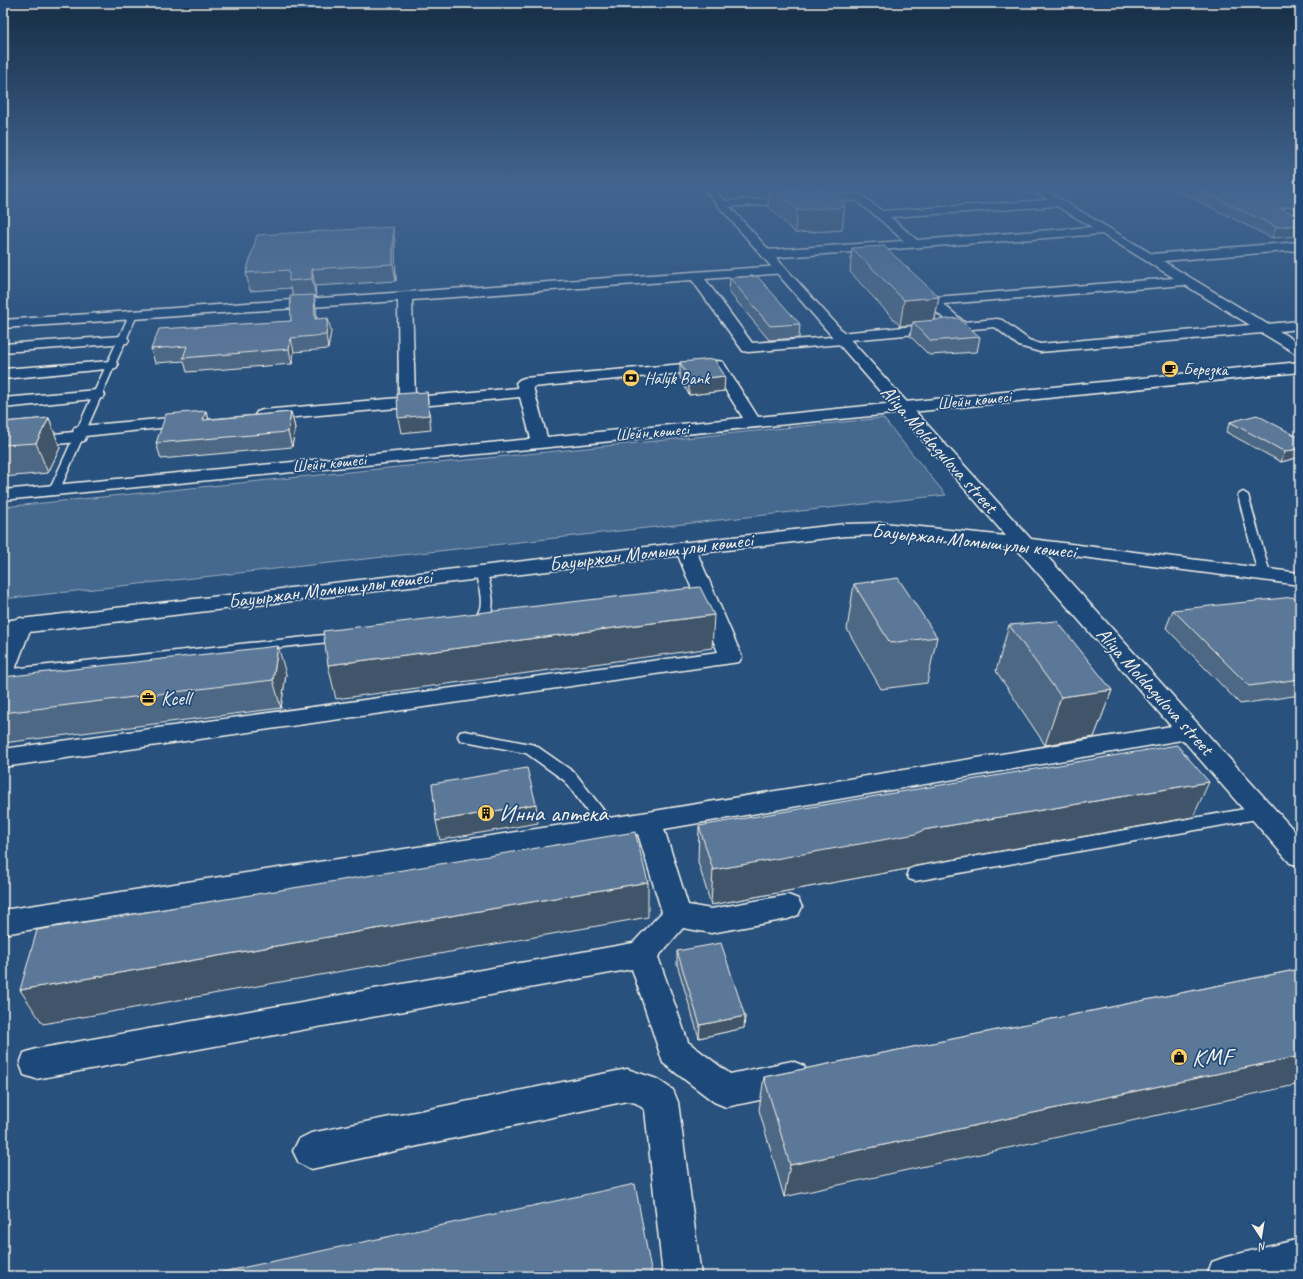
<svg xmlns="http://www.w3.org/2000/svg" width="1303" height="1279" viewBox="0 0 1303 1279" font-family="Caveat,sans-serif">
  <rect width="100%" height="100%" fill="#28517e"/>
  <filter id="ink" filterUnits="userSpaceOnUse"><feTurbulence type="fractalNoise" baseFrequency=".025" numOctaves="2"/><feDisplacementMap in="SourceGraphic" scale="8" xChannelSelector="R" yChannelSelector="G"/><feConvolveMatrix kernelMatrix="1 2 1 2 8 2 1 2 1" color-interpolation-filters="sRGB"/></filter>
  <g filter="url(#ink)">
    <!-- green -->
    <polygon fill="#45688e" stroke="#9cacbb" points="883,418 946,495 3,599 3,507"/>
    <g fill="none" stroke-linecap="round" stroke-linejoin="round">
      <defs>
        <g id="service">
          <polygon points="130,313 136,313 137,315 60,489 55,492 51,491 50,489"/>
          <polygon points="1243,492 1248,495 1270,574 1268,577 1260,577 1258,574 1238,495"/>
          <path d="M481,568L485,569L487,572C490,587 500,611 483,622C479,625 474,626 468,625L467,622C469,618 474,618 477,614C486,604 477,583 475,572L477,569Z"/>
          <polygon points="342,633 347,634 348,637 347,640 3,678 3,670"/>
          <polygon points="465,731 535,745 575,773 614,824 616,828 614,832 608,834 602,832 565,781 526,753 460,740 458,736 460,732"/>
          <polygon points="1262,806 1268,808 1270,812 1268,816 1262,818 915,881 909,879 907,874 909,869 915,867"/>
        </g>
        <g id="minor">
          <path d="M1028,187H1040L1152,254L1300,242V250L1163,261L1267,324L1300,321V329L1279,331L1300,344V354L1295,353L1262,333L1040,352L1019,346L995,327L849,340L847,343L842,344L748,352L743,351L692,280L412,300L415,397L518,388L516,383L519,380L524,378L718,361L723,362L758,417L1300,362V372L902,413L3,500V490L531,439L520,397L263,420L257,418L255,415L257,412L263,410L399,398L398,301L3,328V320L781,266L785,267L787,270L785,273L705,279L752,343L832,337L834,334L839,333L949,323L867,251L767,258L763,257L761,254L763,251L767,250L904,241L876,216L855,200L723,207L718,204L723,201L857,194L861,195L882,211L1048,200ZM1057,206L1092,227L917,240L890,217ZM1102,234L1174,278L935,297L880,250ZM1185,285L1250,325L1040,344L1029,340L1002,320L997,319L964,322L943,304ZM713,370L743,418L547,437L533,387Z"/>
          <polygon points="122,336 127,337 129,340 127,343 3,352 3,344"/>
          <polygon points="111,361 116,362 118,365 116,368 3,379 3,369"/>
          <polygon points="97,390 103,392 105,395 103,398 3,408 3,398"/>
          <polygon points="192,416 198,418 200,421 198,424 85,436 86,437 84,441 78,442 3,449 3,439 74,432 73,431 75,427 81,426"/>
          <polygon points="685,542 692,544 695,548 742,657 739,662 3,767 3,749 718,652 675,548 678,544"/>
          <polygon points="21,618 29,620 32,625 14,672 11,677 3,679 3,643 13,620"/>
          <polygon points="1190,723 1199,725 1202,731 1199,737 664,829 688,905 711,909 788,895 798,899 802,907 798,915 788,919 711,933 683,928 658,957 688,1042 730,1074 792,1061 804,1066 809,1077 804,1088 792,1093 726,1107 714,1102 663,1063 632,969 36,1079 24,1075 20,1064 24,1053 36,1049 633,943 662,912 638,834 3,934 3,910 648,812"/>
          <polygon points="627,1069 657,1079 673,1090 678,1102 701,1276 663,1276 645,1110 636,1103 627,1101 311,1169 299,1163 293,1151 299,1139 311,1133"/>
          <polygon points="1300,1239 1300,1276 1207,1276 1212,1262 1226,1257"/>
        </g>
        <polygon id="tertiary" points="702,187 712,187 1031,539 1300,573 1300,585 1043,552 1300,837 1300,866 1290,863 1017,549 883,535 845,536 3,635 3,621 845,524 883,523 1006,536"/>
      </defs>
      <!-- service casing -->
      <use href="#service" stroke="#f4f1e8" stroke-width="3"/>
      <!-- minor casing -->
      <use href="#minor" stroke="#f4f1e8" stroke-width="3"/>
      <!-- tertiary casing -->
      <use href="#tertiary" stroke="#f4f1e8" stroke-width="3"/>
      <!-- service -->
      <use href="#service" fill="#1f4a7a" fill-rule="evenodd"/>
      <!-- minor -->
      <use href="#minor" fill="#1f4a7a" fill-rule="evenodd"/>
      <!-- tertiary -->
      <use href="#tertiary" fill="#1f4a7a" fill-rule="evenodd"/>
    </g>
    <!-- wall -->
    <g fill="#4e6784" stroke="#f4f1e8">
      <polygon points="767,187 829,187 845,201 842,230 795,233 768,206 769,189"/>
      <polygon points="1170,187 1289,187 1300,192 1272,238"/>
      <polygon points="393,227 395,243 396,281 315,286 316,297 314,297 316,308 317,319 331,331 328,349 294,352 292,364 187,372 184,361 155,363 151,349 291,321 293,296 291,288 250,291 246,273"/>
      <polygon points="852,248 939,297 935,320 980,337 977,352 929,355 910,336 912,325 900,326 850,272"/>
      <polygon points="730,278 800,324 799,338 769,340 729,292"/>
      <polygon points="680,362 724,391 689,395 680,377"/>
      <polygon points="206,411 209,419 291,412 295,428 292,447 161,459 156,443"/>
      <polygon points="49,418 60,448 48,473 3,477 3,422"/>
      <polygon points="1230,422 1300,438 1300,457 1281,462 1226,432"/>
      <polygon points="854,584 937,637 927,683 881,689 847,629"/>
      <polygon points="1300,604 1300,695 1240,704 1166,628 1173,610"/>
      <polygon points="1009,625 1112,690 1094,737 1045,745 996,671"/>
      <polygon points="286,674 281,708 3,743 3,677"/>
      <polygon points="1193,817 915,866 907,869 711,905 698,862 699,826"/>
      <polygon points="677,951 745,1016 744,1028 699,1038 677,964"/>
      <polygon points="1300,969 784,1197 759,1110 764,1077"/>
    </g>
    <!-- shaded-wall -->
    <g fill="#40546b" stroke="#f4f1e8">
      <polygon points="839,201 845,201 842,230 795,233 797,210"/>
      <polygon points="1300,206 1300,217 1280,208"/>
      <polygon points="1300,225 1300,236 1272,238 1276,227"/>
      <polygon points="393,227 395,243 396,281 393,264"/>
      <polygon points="312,269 315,286 316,297 312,279"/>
      <polygon points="314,295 316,308 318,332 315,319"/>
      <polygon points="939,297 934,323 913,322 912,325 900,326 904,300"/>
      <polygon points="328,318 331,331 328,349 326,335"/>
      <polygon points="291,338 294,352 292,364 289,349"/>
      <polygon points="725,376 724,391 689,395 689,380"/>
      <polygon points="427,392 431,430 401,433 398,418"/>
      <polygon points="206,411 211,426 203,420"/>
      <polygon points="291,412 295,428 292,447 288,432"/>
      <polygon points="49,418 60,448 48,473 36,443"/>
      <polygon points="1300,448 1300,457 1281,462 1285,452"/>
      <polygon points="714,615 712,648 336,699 328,665"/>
      <polygon points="278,646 286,674 281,708 273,680"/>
      <polygon points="1112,690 1094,737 1045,745 1061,697"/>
      <polygon points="1209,782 1193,817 915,866 907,869 711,905 713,870 923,830"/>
      <polygon points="536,804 538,823 440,840 436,821"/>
      <polygon points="648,882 648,917 43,1024 20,990"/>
      <polygon points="745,1016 744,1028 699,1038 700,1025"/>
      <polygon points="1300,1056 1300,1084 784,1197 790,1165"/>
    </g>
    <!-- building -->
    <g fill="#5b7899" stroke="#f4f1e8">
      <polygon points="772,187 829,187 845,201 839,201 845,207 797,210"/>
      <polygon points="1194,187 1289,187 1300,192 1300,206 1280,208 1300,217 1300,225 1276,227"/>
      <polygon points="393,227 393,264 312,269 312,279 289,281 289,270 246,273 257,235"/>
      <polygon points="884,246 939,297 904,300 852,248"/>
      <polygon points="757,276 800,324 770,326 730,278"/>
      <polygon points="314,295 315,319 328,318 326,335 291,338 289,349 183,358 187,346 151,349 159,329 291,321 290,296"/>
      <polygon points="958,318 980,337 931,341 913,322"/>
      <polygon points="714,359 725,376 689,380 680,362"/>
      <polygon points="427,392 429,415 398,418 397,394"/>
      <polygon points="206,411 203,420 291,412 288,432 156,443 166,414"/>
      <polygon points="1257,415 1300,438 1300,448 1285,452 1230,422"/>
      <polygon points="49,418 36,443 3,445 3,422"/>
      <polygon points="898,578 937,637 890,643 854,584"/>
      <polygon points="700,587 714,615 328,665 323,631"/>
      <polygon points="1293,597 1300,604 1300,679 1249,686 1173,610"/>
      <polygon points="1057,621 1112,690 1061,697 1009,625"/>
      <polygon points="278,646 273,680 3,713 3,677"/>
      <polygon points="1177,745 1209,782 923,830 916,834 713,870 699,826"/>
      <polygon points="527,768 536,804 436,821 432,784"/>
      <polygon points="635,832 648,882 20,990 37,930"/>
      <polygon points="721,943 745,1016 700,1025 677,951"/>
      <polygon points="1300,969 1300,1056 790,1165 764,1077"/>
      <polygon points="635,1184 652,1276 204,1276"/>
    </g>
  </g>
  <!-- sky -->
  <linearGradient id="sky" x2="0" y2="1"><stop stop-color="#162d45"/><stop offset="0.51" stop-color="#42658f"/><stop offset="1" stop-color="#42658f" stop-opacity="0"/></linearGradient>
  <rect width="1303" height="366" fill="url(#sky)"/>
  <!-- icons -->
  <defs>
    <symbol id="cafe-disc" viewBox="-11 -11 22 22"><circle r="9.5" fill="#ffd166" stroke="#1f4a7a"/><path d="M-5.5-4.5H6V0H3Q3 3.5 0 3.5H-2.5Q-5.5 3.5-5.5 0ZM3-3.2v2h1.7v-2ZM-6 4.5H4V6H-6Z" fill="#111"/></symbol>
    <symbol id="bank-disc" viewBox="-11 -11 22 22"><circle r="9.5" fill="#ffd166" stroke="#1f4a7a"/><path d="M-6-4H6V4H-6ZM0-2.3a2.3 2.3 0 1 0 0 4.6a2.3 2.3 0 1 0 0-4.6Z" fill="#111"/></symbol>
    <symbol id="office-disc" viewBox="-11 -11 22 22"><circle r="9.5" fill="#ffd166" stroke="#1f4a7a"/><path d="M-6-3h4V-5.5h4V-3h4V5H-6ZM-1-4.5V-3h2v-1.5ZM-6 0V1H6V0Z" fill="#111"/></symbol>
    <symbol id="building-disc" viewBox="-11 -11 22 22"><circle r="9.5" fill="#ffd166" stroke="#1f4a7a"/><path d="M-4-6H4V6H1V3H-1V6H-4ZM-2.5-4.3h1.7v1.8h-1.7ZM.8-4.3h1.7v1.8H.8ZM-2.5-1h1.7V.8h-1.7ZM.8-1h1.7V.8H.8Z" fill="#111"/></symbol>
    <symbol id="shop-disc" viewBox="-11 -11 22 22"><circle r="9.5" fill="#ffd166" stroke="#1f4a7a"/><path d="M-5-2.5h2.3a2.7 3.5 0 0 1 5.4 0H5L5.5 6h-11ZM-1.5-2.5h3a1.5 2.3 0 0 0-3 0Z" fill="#111"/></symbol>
  </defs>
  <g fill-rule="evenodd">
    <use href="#cafe-disc" x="1160" y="359" width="20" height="20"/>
    <use href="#bank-disc" x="621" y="368" width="20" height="20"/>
    <use href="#office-disc" x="138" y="688" width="20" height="20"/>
    <use href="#building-disc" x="476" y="803" width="20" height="20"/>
    <use href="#shop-disc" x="1169" y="1047" width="20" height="20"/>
  </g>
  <g text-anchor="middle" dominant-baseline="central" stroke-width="3.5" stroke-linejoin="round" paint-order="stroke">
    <!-- far-poi labels -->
    <g font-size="17" fill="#f4f1e8" stroke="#1f4a7a" text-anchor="start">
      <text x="1183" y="369">Березка</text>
      <text x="644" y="378">Halyk Bank</text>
    </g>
    <!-- far-street labels -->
    <g font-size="17" fill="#f4f1e8" stroke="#1f4a7a">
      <text transform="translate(974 400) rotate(-6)">Шейн көшесі</text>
      <text transform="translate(652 432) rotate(-5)">Шейн көшесі</text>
      <text transform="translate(329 463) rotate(-6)">Шейн көшесі</text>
    </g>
    <!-- street labels -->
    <g font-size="20" fill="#f4f1e8" stroke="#1f4a7a">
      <text transform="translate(939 449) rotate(48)">Aliya Moldagulova street</text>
      <text transform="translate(974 541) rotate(6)">Бауыржан Момышұлы көшесі</text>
      <text transform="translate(651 552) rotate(-7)">Бауыржан Момышұлы көшесі</text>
      <text transform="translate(330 589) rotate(-7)">Бауыржан Момышұлы көшесі</text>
      <text transform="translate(1155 691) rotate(48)">Aliya Moldagulova street</text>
    </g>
    <!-- poi labels -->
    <g font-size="20" fill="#f4f1e8" stroke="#1f4a7a" text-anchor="start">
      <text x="161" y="698">Kcell</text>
    </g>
    <!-- near-poi labels -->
    <g font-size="24" fill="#f4f1e8" stroke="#1f4a7a" text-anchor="start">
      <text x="499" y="813">Инна аптека</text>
      <text x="1192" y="1057">KMF</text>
    </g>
  </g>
  <!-- margin -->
  <rect width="1303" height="1279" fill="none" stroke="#1f4a7a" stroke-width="16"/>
  <rect x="8" y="8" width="1287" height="1263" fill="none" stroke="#f4f1e8" stroke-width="1.5" filter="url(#ink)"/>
  <!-- north arrow -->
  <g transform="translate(1261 1237) rotate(168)" stroke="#1f4a7a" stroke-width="3" paint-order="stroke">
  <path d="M0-3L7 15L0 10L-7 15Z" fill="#f4f1e8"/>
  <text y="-6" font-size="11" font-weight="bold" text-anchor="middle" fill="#f4f1e8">N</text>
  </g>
</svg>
